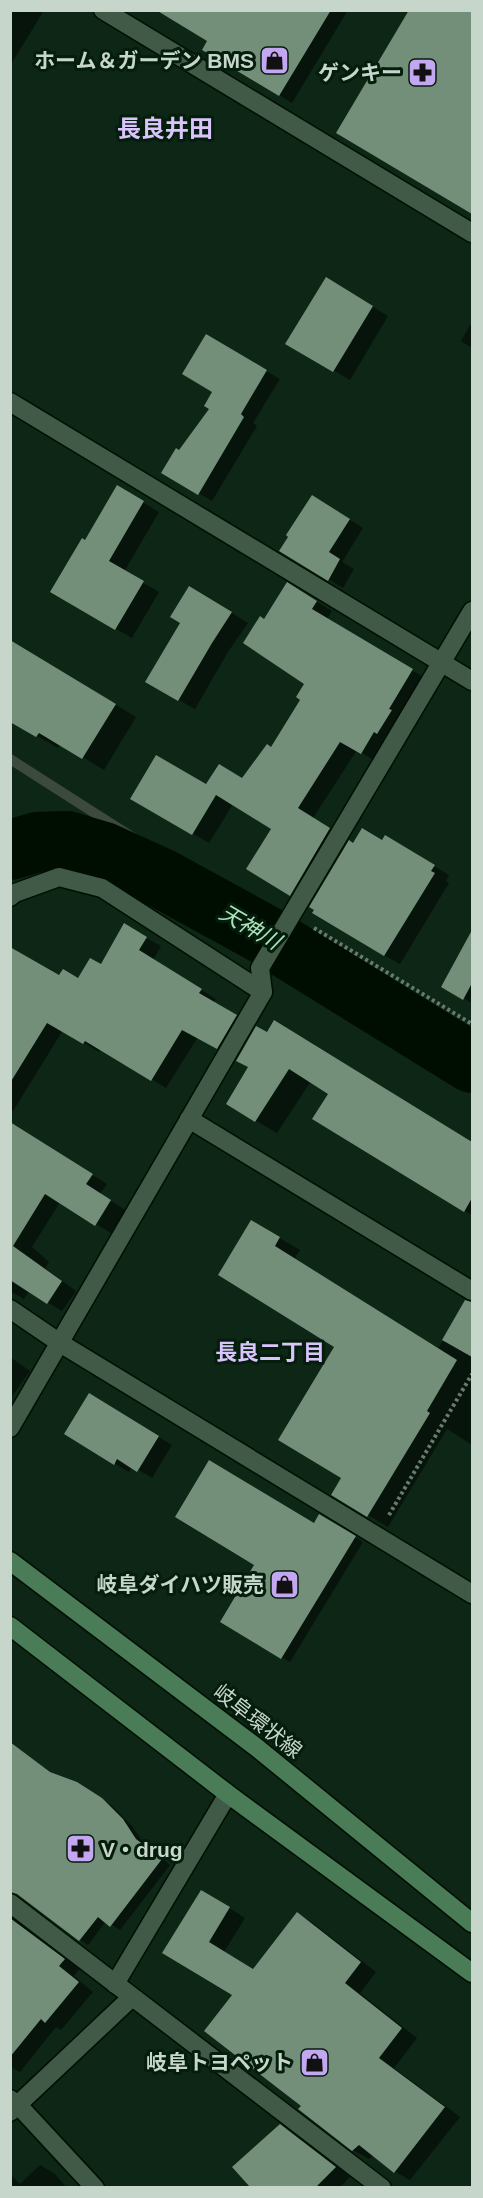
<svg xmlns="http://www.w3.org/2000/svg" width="483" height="2198" viewBox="0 0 483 2198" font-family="Arial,'Noto Sans JP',sans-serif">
  <rect width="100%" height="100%" fill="#0d2615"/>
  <!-- shadow -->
  <g fill="#0007">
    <polygon points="10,10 43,12 10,66"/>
    <polygon points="159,10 348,10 292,103 204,50 209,41"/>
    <polygon points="411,10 472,10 472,212 338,132"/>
    <polygon points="342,288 388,316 350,380 287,343"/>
    <polygon points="472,322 472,348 461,341"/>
    <polygon points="206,336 280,379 253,423 257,426 212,501 163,472 211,409 214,392"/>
    <polygon points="117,487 159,512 124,572 159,592 132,638 52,592 86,542"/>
    <polygon points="327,506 363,528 342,562 354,569 343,588 281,551"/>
    <polygon points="287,584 332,611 327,619 428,680 377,762 357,750 313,818 345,838 306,904 248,869 273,829 233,804 209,843 132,798 243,780 271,749 302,699 306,683 265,621"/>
    <polygon points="206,597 248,623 228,652 195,709 147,682"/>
    <polygon points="34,656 136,717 104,770 61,744 58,748 10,720"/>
    <polygon points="386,837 449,875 446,881 449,883 400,964 384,955 383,842"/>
    <polygon points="124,926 161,946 153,960 216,999 213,1003 251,1025 232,1057 198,1037 166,1088 100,1049 99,1052 63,1030 10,1116 10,949 60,977 79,980 101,966"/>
    <polygon points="472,930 472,1003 443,986"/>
    <polygon points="267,1034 296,1034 472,1143 472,1215 314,1119 330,1093 311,1081 277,1133 228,1104"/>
    <polygon points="10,1123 107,1184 100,1194 125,1210 111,1233 60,1202 32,1247 49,1262 45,1268 76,1291 62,1311 29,1291 24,1299 10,1291"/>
    <polygon points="252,1222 300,1250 294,1259 438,1349 460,1310 472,1317 472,1445 447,1429 388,1527 333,1494 343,1477 336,1346"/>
    <polygon points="10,1357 30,1371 10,1399"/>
    <polygon points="104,1404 172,1445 152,1478 132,1466 129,1472 114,1463"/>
    <polygon points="320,1516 363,1542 290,1662 222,1621 256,1565 314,1525"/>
    <polygon points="10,1743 54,1775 86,1789 111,1805 132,1826 145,1845 170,1865 120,1930 106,1921 88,1945 23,1897 12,1892"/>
    <polygon points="218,1901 245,1918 224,1952 253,1970 297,1914 313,1923 376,1972 360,1993 417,2038 394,2068 460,2117 410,2180 394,2171 374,2155 369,2159 353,2150 300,2109 304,2106 234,1995 164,1952"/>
    <polygon points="10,1914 18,1922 79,1969 74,1976 93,1992 61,2030 56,2027 20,2072 10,2067"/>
    <polygon points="281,2126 296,2135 350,2177 339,2188 253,2188 234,2167"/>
    <polygon points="40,2165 55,2174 67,2188 10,2188 10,2174 20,2184"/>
  </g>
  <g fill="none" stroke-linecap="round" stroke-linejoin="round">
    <!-- stream -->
    <polyline stroke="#3c493d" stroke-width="10" points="10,759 154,851 163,879"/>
    <!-- river -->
    <polyline stroke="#000d01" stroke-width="60" points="10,850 37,842 67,841 104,852 163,879 265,935 472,1063"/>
  </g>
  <!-- building -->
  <g fill="#738f7a">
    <polygon points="156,10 331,10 279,96 202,50 207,41"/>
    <polygon points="409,10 472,10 472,214 336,133"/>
    <polygon points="326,277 373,306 333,372 285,344"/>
    <polygon points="206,334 267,370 241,414 244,417 198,495 161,473 176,448 179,450 209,409 204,406 212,392 182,374"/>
    <polygon points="117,485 144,501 109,561 144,581 115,630 50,592 82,538 85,540"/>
    <polygon points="312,495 350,519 329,552 340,559 328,581 279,551 288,537 286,535"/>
    <polygon points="287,582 317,601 312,609 413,669 389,709 392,710 377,734 374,732 361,754 340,742 298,808 330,828 290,896 246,869 271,829 216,795 192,835 130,799 156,755 206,784 219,764 242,778 267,744 271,747 300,700 296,697 304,684 243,643 260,616 264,619"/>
    <polygon points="189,586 232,612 212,643 178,701 145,682 180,623 170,617"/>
    <polygon points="10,640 116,704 82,759 39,733 36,737 10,722"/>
    <polygon points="362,828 382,840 385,835 435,865 431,871 435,873 384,956 312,913 314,910 309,907 349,840 353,843"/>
    <polygon points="124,923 147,937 139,950 202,989 199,993 237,1015 217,1049 182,1030 151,1081 85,1041 83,1044 47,1023 10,1083 10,947 59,975 63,969 78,978 90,958 101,964"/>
    <polygon points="472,930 472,983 463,1000 441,987"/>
    <polygon points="274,1020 472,1142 472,1198 464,1212 312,1119 328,1094 289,1069 255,1122 226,1104 248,1067 236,1061 256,1026 267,1032"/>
    <polygon points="10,1122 93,1174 86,1184 111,1200 95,1226 45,1194 13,1246 62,1281 47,1304 10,1280"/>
    <polygon points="251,1220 280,1237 275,1246 457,1360 427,1411 430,1413 367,1517 331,1495 341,1478 278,1440 334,1347 218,1275"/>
    <polygon points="465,1300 472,1302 472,1357 442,1340"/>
    <polygon points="89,1393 159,1436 137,1472 117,1459 114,1465 64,1434"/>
    <polygon points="209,1460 314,1523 319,1514 356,1536 281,1659 220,1622 254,1565 175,1517"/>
    <polygon points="10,1742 50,1772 77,1782 102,1798 123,1819 136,1839 162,1859 110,1927 98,1917 79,1941 17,1894 10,1892"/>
    <polygon points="201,1890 230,1907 209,1942 253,1969 297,1912 361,1962 345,1983 402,2028 379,2058 445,2107 394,2173 359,2145 352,2151 298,2109 301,2106 204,2031 232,1995 162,1953"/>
    <polygon points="10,1918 65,1959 59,1966 79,1982 45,2023 41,2019 10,2057"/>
    <polygon points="280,2124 336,2167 316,2187 250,2187 232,2167"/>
  </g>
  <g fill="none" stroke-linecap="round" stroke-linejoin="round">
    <defs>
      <g id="minor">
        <polyline points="103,10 472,233"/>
        <polyline points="10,402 472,681"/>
        <polyline points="10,897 15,893 59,877 102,888 263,992"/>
        <polyline points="189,1119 472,1291"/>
        <polyline points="10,1309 60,1343 472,1594"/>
        <polyline points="10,1428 263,992 260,968 472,611"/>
        <polyline points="10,1903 382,2188"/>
        <polyline points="115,1984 228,1794"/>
        <polyline points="10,2099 19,2106 95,2188"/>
        <polyline points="10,2112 132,1997"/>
      </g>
      <g id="primary">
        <polyline points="10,1561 256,1747 472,1923"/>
        <polyline points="10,1626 228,1794 472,1973"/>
      </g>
    </defs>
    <!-- minor casing -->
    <use href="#minor" stroke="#000f02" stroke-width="21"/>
    <!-- primary casing -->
    <use href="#primary" stroke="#000f02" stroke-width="21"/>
    <!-- path -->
    <g stroke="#687c6e" stroke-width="4" stroke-dasharray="3 3" stroke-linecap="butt">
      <polyline points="314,928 472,1024"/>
      <polyline points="389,1515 472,1374"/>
    </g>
    <!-- minor -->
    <use href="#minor" stroke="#405a47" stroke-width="18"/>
    <!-- primary -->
    <use href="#primary" stroke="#4a7c58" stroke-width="18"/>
  </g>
  <!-- icons -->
  <defs>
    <symbol id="shop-square" viewBox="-11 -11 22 22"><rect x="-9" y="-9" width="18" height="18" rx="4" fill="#c4a7f1" stroke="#041d0c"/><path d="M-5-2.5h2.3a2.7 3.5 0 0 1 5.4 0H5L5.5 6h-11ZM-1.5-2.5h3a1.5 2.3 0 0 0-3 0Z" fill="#111"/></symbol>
    <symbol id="pharmacy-square" viewBox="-11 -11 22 22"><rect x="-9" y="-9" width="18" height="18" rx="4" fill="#c4a7f1" stroke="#041d0c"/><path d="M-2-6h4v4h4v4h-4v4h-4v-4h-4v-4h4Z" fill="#111"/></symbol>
  </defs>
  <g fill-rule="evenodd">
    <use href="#shop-square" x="258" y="44" width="33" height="33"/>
    <use href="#pharmacy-square" x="406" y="56" width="33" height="33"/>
    <use href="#shop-square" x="268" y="1568" width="33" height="33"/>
    <use href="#pharmacy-square" x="64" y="1832" width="33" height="33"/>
    <use href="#shop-square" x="298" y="2046" width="33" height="33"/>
  </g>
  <g text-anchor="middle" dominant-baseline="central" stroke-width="6" stroke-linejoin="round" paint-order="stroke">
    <!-- poi labels -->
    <g font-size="21" font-weight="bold" fill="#c7d6ca" stroke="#041d0c" text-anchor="end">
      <text x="254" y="60">ホーム＆ガーデン BMS</text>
      <text x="402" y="72">ゲンキー</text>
      <text x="264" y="1584">岐阜ダイハツ販売</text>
      <text x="101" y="1849" text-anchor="start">V・drug</text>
      <text x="293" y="2062">岐阜トヨペット</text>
    </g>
    <!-- street labels -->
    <g font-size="21" fill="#c7d6ca" stroke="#041d0c">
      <text transform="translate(258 1721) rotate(38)">岐阜環状線</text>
    </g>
    <!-- water labels -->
    <g font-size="22" font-style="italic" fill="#ade1b9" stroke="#041d0c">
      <text transform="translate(250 927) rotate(30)">天神川</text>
    </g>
    <!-- neighbourhood labels -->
    <g font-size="22" font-weight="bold" fill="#d9c4fc" stroke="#041d0c">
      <text x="270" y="1352">長良二丁目</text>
    </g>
    <!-- quarter labels -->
    <g font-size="24" font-weight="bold" fill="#d9c4fc" stroke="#041d0c">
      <text x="165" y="128">長良井田</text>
    </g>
  </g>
  <!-- border -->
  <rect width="483" height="2198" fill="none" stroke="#c7d6ca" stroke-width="24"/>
</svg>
